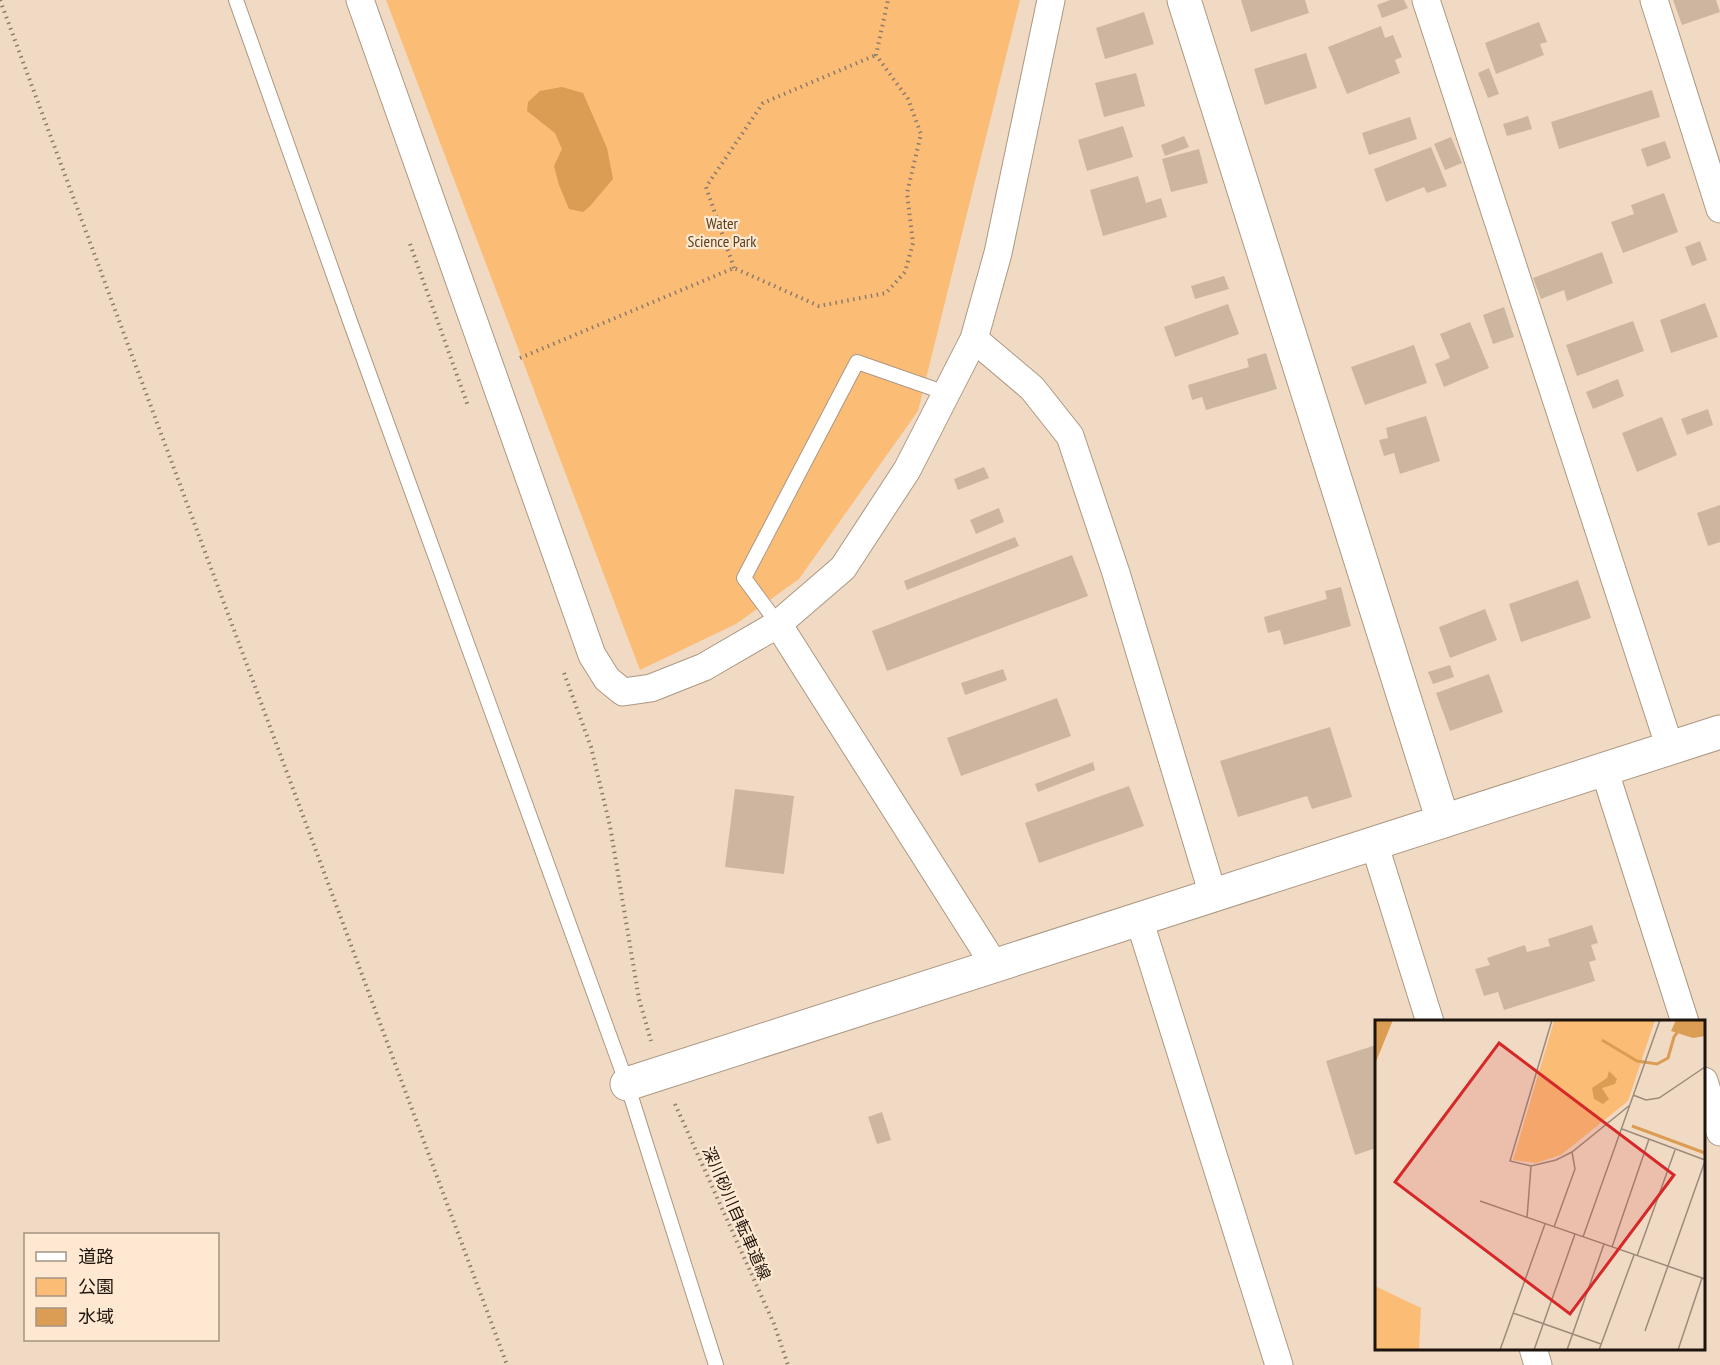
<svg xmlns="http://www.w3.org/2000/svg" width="1720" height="1365" viewBox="0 0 1720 1365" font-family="'PT Sans Narrow','Noto Sans JP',sans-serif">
  <rect width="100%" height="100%" fill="#f0dac4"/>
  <!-- green -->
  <polygon fill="#fbbc76" points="386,0 1020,0 918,411 799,579 736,624 640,670"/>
  <!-- water -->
  <polygon fill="#db9c53" points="562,87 583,93 607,148 613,179 590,206 583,212 569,209 559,185 554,166 562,149 555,133 527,111 528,102 540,91"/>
  <!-- building -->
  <g fill="#ccb6a0">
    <polygon points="1241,0 1305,0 1309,13 1251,32"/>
    <polygon points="1390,0 1404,0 1408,8 1382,18 1377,5"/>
    <polygon points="1673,0 1716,0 1720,12 1682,25"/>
    <polygon points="1144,12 1154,44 1105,59 1096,28"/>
    <polygon points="1539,22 1547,42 1540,44 1544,55 1496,74 1485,43"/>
    <polygon points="1381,26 1385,38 1393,35 1402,57 1395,60 1400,73 1347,94 1328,47"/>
    <polygon points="1306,53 1317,88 1265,105 1254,69"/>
    <polygon points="1489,68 1499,94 1488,98 1478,73"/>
    <polygon points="1136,73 1145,106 1104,117 1095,83"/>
    <polygon points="1652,90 1660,117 1559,149 1551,122"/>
    <polygon points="1528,116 1532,129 1507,136 1503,124"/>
    <polygon points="1410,117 1417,139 1369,155 1362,133"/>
    <polygon points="1123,126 1133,157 1087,171 1078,140"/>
    <polygon points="1184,136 1189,147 1165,156 1161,145"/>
    <polygon points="1451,137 1462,163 1445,170 1434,144"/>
    <polygon points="1665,141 1671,158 1647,167 1641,149"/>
    <polygon points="1431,147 1447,186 1427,193 1424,187 1386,202 1374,169"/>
    <polygon points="1199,149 1208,183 1171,192 1162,159"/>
    <polygon points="1138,176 1146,203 1161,198 1167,217 1103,236 1090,190"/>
    <polygon points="1664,193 1678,232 1623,253 1611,222 1634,214 1631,205"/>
    <polygon points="1700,241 1707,260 1692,266 1685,247"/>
    <polygon points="1602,252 1613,283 1567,301 1564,290 1541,299 1533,278"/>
    <polygon points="1224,276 1229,289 1195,299 1191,286"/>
    <polygon points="1705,303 1718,337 1671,353 1660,320"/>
    <polygon points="1228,304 1239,334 1175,357 1164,327"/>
    <polygon points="1504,307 1514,337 1493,344 1483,315"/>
    <polygon points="1633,321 1644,351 1577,376 1566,345"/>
    <polygon points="1470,322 1489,368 1444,387 1435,364 1450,358 1440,334"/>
    <polygon points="1414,345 1427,383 1365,405 1351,367"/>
    <polygon points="1266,353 1277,389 1206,410 1202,397 1192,400 1188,385 1249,367 1247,359"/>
    <polygon points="1618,379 1624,396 1593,409 1586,392"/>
    <polygon points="1708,409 1713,425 1687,435 1681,419"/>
    <polygon points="1426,416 1440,461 1400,474 1394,453 1384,456 1379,440 1388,438 1386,428"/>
    <polygon points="1662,417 1677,455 1637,472 1622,433"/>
    <polygon points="984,467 989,478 958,490 954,479"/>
    <polygon points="1720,505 1720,542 1708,546 1697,513"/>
    <polygon points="999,508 1004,522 976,534 970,520"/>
    <polygon points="1015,537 1019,546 907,590 904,581"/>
    <polygon points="1072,555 1088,596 887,671 872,631"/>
    <polygon points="1578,580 1591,618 1521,642 1509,604"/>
    <polygon points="1341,587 1351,626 1284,645 1280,630 1268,633 1264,617 1327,599 1325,591"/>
    <polygon points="1485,609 1497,640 1450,658 1439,627"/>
    <polygon points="1450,665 1454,677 1433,684 1428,672"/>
    <polygon points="1003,669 1007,680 965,695 961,683"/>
    <polygon points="1489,674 1503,712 1450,731 1436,693"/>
    <polygon points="1057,698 1071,736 961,776 947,738"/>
    <polygon points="1330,727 1352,797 1312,809 1307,796 1238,817 1220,761"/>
    <polygon points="1093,762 1095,770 1038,792 1035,784"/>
    <polygon points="1129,786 1144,826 1039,863 1025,823"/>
    <polygon points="735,789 794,796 784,874 725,867"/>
    <polygon points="1592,925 1598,943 1591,945 1596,960 1589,962 1595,981 1504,1010 1498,992 1484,996 1475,969 1490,965 1487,958 1525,945 1527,952 1550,946 1548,939"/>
    <polygon points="1376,1045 1376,1148 1355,1155 1326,1061"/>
    <polygon points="882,1112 891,1140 877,1144 868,1117"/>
  </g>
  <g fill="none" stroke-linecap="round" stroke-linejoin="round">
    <defs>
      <g id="lane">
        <polyline points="236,0 351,324 627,1084 716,1365"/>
        <polyline points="778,624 744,578 857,362 946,393"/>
      </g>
      <g id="street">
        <polyline points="360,0 592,655 607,679 623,692 651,688 704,667 778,624 843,568 907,470 974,339 998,253 1051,0"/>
        <polyline points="1426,0 1670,748"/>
        <polyline points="1654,0 1720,209"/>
        <polyline points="974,339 1032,388 1070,436 1116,573 1213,895"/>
        <polyline points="778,624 995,966"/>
        <polyline points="1604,769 1685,1022"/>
        <polyline points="1374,843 1430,1022"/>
        <polyline points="1139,919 1279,1365"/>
        <polyline points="1704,1081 1720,1132"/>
        <polyline points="1533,1348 1538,1365"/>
      </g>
      <g id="secondary">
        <polyline points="1184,0 1443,821"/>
        <polyline points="627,1084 1720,732"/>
      </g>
    </defs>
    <!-- lane casing -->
    <use href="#lane" stroke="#ad9882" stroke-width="16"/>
    <!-- street casing -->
    <use href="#street" stroke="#ad9882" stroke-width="29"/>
    <!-- secondary casing -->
    <use href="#secondary" stroke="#ad9882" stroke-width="35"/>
    <!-- path -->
    <g stroke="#8b7b6c" stroke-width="4" stroke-dasharray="1.5 4.5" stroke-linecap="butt">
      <polyline points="0,0 507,1365"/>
      <polyline points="410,244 468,406"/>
      <polyline points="734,268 706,187 763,103 876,55"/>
      <polyline points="520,358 734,268 819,306 886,293 905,272 913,243 907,193 921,134 908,99 876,55 888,0"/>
      <polyline points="564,673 591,747 610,826 639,999 651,1041"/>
      <polyline points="675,1104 774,1324 788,1365"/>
    </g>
    <!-- lane -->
    <use href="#lane" stroke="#fff" stroke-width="14"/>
    <!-- street -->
    <use href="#street" stroke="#fff" stroke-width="27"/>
    <!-- secondary -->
    <use href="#secondary" stroke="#fff" stroke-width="33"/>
  </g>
  <g text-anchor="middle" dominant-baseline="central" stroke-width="4.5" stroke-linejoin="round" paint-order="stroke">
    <!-- park labels -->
    <g font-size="16" fill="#5a3f20" stroke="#fee8d1">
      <text x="722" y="223">Water<tspan x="722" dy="18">Science Park</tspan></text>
    </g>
    <!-- street labels -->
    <g font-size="16" fill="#1d150d" stroke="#fee8d1">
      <text transform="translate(737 1213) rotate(66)">深川砂川自転車道線</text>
    </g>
  </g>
  <!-- overview -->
  <g transform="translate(1375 1020)">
    <rect width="330" height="330" fill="#f0dac4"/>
    <path d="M280,0L253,81L186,135L161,143L138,140L179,1ZM0,266L46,288L44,330H0Z" fill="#fbbc76"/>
    <path d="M0,0H18L0,44ZM301,0H330V16L318,18L296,11ZM234,51L242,59L240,64L227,68L234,79L228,84L219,79L217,68L232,58Z" fill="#db9c53"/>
    <path fill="none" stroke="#db9c53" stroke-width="3" d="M227,20L262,41L282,44L293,38L299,17L311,0M257,106L330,133"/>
    <path fill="none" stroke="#9c8b7b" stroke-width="1.5" d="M177,0L135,141L156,146L181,140L197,132L255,85M258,75L271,80L284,78L330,47M247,109L330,140M105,181L330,259M152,198L156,146M179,207L200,149L197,132M208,217L285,0M237,227L274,119M262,236L300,130M138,293L226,324M270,311L330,141M125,330L170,204M159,330L200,214M192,330L229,224M224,330L259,235M303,330L327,258"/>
    <path fill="#d62828" fill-opacity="0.15" stroke="#d62828" stroke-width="3" d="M124,23L299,155L195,294L20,162Z"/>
    <rect width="330" height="330" fill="none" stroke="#1d150d" stroke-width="3"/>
  </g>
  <!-- legend -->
  <rect x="24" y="1233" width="195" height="108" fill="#fee8d1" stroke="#a49483" stroke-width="1.5"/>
  <rect x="36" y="1252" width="30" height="9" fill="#ffffff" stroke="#a49483" stroke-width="1.5"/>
  <text x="78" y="1263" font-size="18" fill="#1d150d">道路</text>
  <rect x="36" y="1278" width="30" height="18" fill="#fbbc76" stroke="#a49483" stroke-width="1.5"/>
  <text x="78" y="1293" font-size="18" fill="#1d150d">公園</text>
  <rect x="36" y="1308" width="30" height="18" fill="#db9c53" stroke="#a49483" stroke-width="1.5"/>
  <text x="78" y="1323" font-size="18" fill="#1d150d">水域</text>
</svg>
